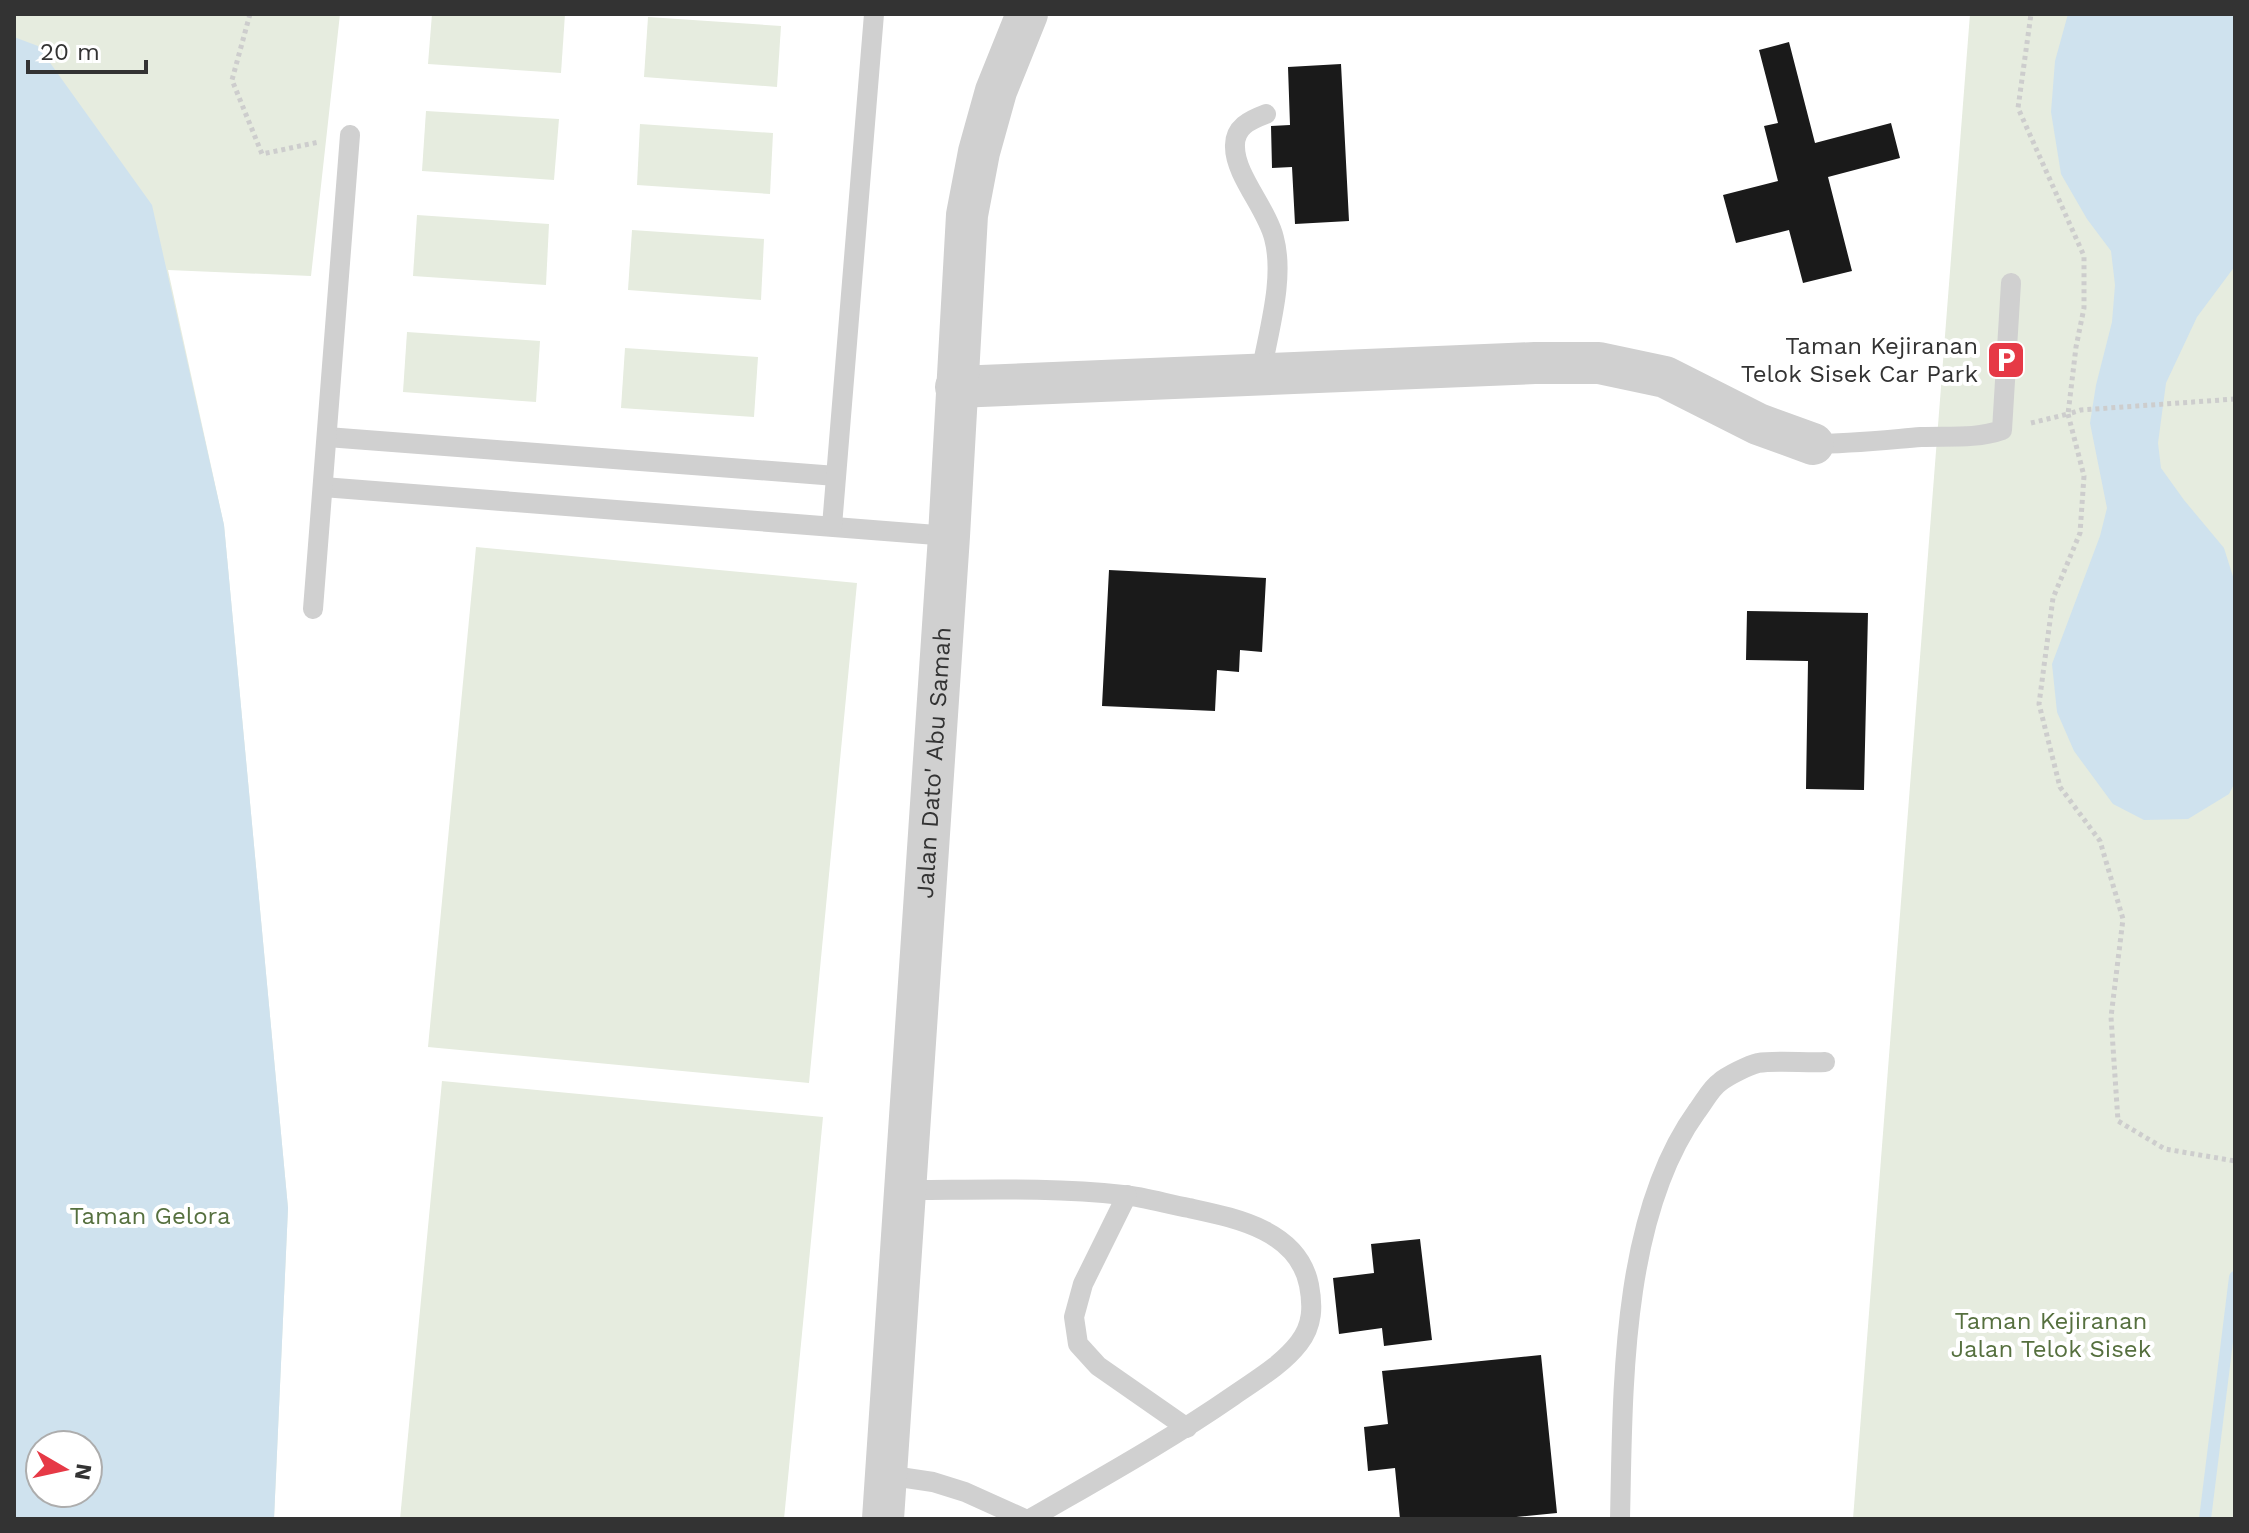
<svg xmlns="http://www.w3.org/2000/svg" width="2249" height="1533" viewBox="0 0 2249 1533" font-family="'Work Sans',sans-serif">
  <rect width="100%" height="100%" fill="#fff"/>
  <!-- green -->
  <g fill="#e6ecdf" fill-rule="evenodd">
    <path d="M14,14H340L311,276L168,270L224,525L288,1208L274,1519H14ZM40,1445H88V1493H40Z"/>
    <polygon points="432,14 565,14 561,73 428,64"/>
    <polygon points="1970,14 2235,14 2235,1519 1853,1519"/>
    <polygon points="648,17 781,26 777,87 644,77"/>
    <polygon points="426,111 559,119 554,180 422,171"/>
    <polygon points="640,124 773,133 770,194 637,185"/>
    <polygon points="417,215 549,224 546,285 413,276"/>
    <polygon points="632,230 764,239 761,300 628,290"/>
    <polygon points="407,332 540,341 536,402 403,392"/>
    <polygon points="625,348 758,357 754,417 621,408"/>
    <polygon points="476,547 857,583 809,1083 428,1047"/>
    <polygon points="442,1081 823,1117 784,1519 400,1519"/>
  </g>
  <!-- water -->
  <g fill="#cfe2ee" fill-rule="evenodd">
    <polygon points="2068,14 2235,14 2235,266 2197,317 2166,383 2158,443 2161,468 2184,500 2224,548 2235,583 2235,782 2229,794 2188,819 2144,820 2113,804 2074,751 2057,712 2052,664 2100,536 2107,508 2090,423 2096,385 2112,322 2115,285 2111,251 2087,219 2061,174 2051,112 2055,61"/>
    <path d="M14,37L38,46L152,205L224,525L288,1208L274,1519H14ZM40,1445H88V1493H40Z"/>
  </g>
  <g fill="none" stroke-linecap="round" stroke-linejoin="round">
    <!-- stream -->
    <polyline stroke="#cfe2ee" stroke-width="12" points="2205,1519 2235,1277"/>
  </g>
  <!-- building -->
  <g fill="#1a1a1a">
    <polygon points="1789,42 1815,143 1891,123 1900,158 1828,177 1852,271 1803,283 1789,230 1736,243 1723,195 1778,181 1764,126 1778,123 1759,50"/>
    <polygon points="1341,64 1349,221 1295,224 1292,167 1272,168 1271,126 1290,125 1288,67"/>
    <polygon points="1109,570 1266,578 1262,652 1240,650 1239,672 1217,670 1215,711 1102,706"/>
    <polygon points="1747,611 1868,613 1864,790 1806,789 1808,661 1746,660"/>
    <polygon points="1420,1239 1432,1340 1384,1346 1382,1328 1339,1334 1333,1278 1374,1273 1371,1244"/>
    <polygon points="1541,1355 1557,1513 1497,1519 1400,1519 1395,1468 1368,1471 1364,1427 1388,1424 1382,1371"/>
  </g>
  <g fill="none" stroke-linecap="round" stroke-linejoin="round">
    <!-- path -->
    <g stroke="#cdcdcd" stroke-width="5" stroke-dasharray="4 4" stroke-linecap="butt">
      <polyline points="250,14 232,80 262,154 319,142"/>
      <polyline points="2235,399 2081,410 2068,414 2084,476 2080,533 2053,598 2039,704 2060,787 2100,841 2123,919 2111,1017 2118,1121 2165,1149 2235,1161"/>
      <polyline points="2031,423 2068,414 2076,347 2084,308 2084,256 2018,108 2031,14"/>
    </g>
    <!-- service -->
    <g stroke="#d0d0d0" stroke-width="20">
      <path d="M1261,374C1268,332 1285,279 1274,238C1267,209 1235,175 1235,147C1234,127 1250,120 1266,114"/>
      <polyline points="327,437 836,476"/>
      <path d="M1813,444C1849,444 1885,440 1921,437C1948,436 1977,439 2002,430L2011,283"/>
      <polyline points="323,487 949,536"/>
      <polyline points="832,526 874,14"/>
      <polyline points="313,609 350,135"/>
      <path d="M904,1190C977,1190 1051,1187 1123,1195C1145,1197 1167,1204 1189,1208C1235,1218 1298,1230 1309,1285C1313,1306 1313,1325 1299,1343C1282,1365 1256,1380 1233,1396C1168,1441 1099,1479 1030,1519"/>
      <polyline points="1127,1195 1083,1284 1074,1317 1078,1344 1098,1366 1187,1428"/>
      <polyline points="886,1475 933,1482 965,1492 1025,1519"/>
      <path d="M1620,1519C1623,1391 1620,1218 1697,1111C1704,1102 1711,1088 1720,1082C1727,1076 1749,1065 1758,1063C1774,1060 1807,1063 1825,1062"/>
    </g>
    <!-- minor -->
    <g stroke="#d0d0d0" stroke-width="42">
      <polyline points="956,387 1535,363 1599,363 1665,377 1758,424 1813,444"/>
      <path id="s1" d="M883,1519L949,536L967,215L979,152L996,91L1027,14"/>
    </g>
  </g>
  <!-- icons -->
  <defs>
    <symbol id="parking-square" viewBox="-11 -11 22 22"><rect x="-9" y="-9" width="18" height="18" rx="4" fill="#e63946" stroke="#fff"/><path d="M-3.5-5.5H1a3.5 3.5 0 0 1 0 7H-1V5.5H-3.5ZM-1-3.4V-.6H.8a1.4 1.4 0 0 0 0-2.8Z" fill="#fff"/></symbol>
  </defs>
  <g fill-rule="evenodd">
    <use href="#parking-square" x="1984" y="338" width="44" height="44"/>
  </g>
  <g text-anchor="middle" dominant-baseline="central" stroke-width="8" stroke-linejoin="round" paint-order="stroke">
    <!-- poi labels -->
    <g font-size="24" fill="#333" stroke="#fff" text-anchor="end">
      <text x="1978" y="346">Taman Kejiranan<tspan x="1978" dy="28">Telok Sisek Car Park</tspan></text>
    </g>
    <!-- street labels -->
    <g font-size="24" fill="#333" stroke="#fff">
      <text stroke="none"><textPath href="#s1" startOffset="758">Jalan Dato' Abu Samah</textPath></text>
    </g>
    <!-- park labels -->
    <g font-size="24" fill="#56703f" stroke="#fff">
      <text x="150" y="1216">Taman Gelora</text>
      <text x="2051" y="1321">Taman Kejiranan<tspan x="2051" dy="28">Jalan Telok Sisek</tspan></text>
    </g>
  </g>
  <!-- border -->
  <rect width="2249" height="1533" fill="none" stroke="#333333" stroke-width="32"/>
  <!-- north arrow -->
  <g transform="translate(64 1469) rotate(99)"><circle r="38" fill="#ffffff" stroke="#adadad" stroke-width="2"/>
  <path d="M0-6L14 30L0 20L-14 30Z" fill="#e63946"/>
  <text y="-12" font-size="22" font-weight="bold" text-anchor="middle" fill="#333333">N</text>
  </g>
  <!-- scale -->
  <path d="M28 60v12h118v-12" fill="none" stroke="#333333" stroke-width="4"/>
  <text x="40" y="60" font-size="24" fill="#333333" stroke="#ffffff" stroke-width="6" paint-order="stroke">20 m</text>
</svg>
